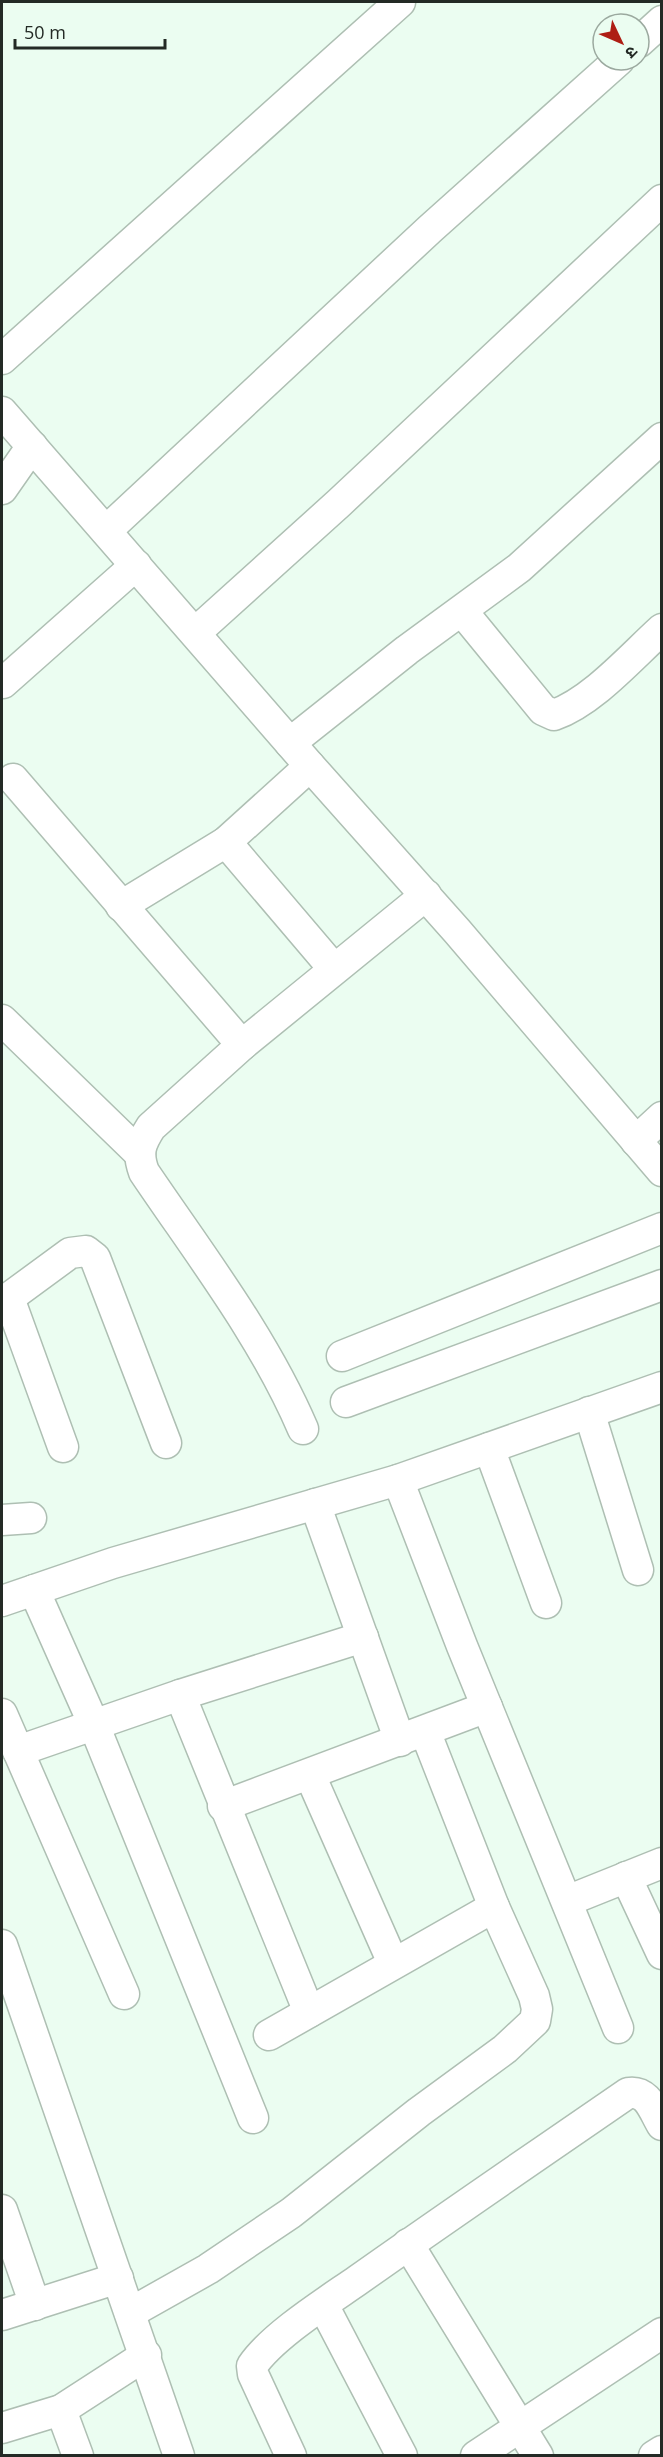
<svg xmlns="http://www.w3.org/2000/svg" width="663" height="2457" viewBox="0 0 663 2457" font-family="'Open Sans','Noto Sans Devanagari',sans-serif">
  <rect width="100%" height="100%" fill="#ebfdf1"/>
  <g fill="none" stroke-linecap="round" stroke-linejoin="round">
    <defs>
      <g id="minor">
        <polyline points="639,42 662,21"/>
        <polyline points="2,359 400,2"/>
        <polyline points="2,412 310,766 457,931 662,1171"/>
        <polyline points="2,489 32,446"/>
        <polyline points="106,531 430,229 619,60"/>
        <path d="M462,611L543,710L554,715C593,701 631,657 662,629"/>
        <polyline points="195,633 339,503 662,200"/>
        <polyline points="3,683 136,565"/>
        <polyline points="290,743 407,650 519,568 662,438"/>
        <polyline points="13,779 242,1045"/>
        <polyline points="226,842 334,969"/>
        <polyline points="121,906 226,842 310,766"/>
        <polyline points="2,1020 140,1154"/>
        <polyline points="636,1141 662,1117"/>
        <polyline points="9,1298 63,1447"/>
        <polyline points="2,1303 70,1253 86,1251 95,1258 166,1443"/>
        <polyline points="342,1356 662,1228"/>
        <polyline points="346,1402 662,1285"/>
        <polyline points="589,1412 638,1570"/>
        <path d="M303,1429C263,1336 200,1255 144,1172C137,1153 140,1144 151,1127L242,1045L426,895"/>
        <polyline points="489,1448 546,1603"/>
        <polyline points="398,1480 462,1646 618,2028"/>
        <polyline points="315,1504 400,1741"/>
        <polyline points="2,1520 31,1518"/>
        <polyline points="34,1590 94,1725 253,2118"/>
        <polyline points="2,1601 113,1563 398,1480 662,1387"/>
        <polyline points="180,1695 309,2012"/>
        <polyline points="2,1714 124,1994"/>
        <polyline points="18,1751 180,1695 363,1637"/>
        <polyline points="310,1775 393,1963"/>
        <polyline points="223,1806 487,1707"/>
        <polyline points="626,1877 662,1954"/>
        <polyline points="567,1901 662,1863"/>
        <polyline points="2,1945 179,2456"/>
        <polyline points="269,2035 494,1907"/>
        <polyline points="2,2210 35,2305"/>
        <polyline points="408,2244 538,2456"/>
        <polyline points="323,2305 402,2456"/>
        <polyline points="130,2313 208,2269 291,2213 419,2112 505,2049 535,2021 537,2009 534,1996 494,1907 425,1731"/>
        <polyline points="2,2315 118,2278"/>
        <polyline points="61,2410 78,2456"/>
        <polyline points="2,2428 61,2410 146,2355"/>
        <path d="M291,2456L253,2374L252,2366C272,2336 328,2301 358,2280C447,2217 538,2155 628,2093C648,2090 653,2110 662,2125"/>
        <polyline points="476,2456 662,2333"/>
        <polyline points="654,2456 662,2451"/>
      </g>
    </defs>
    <!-- minor casing -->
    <use href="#minor" stroke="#aebfb3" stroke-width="33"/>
    <!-- minor -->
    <use href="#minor" stroke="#fff" stroke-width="30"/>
  </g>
  <!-- border -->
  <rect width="663" height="2457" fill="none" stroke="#232a25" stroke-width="6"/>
  <!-- north arrow -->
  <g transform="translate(621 42) rotate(134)"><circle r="28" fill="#ebfdf1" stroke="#9ba99f" stroke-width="1.5"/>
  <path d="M0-4.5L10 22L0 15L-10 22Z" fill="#ae1e14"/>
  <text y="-9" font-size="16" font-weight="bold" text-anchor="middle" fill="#232a25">उ</text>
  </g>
  <!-- scale -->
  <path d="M15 39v9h150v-9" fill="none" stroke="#232a25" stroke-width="3"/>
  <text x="24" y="39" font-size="18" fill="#232a25" stroke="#ebfdf1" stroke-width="4.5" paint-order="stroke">50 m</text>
</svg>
